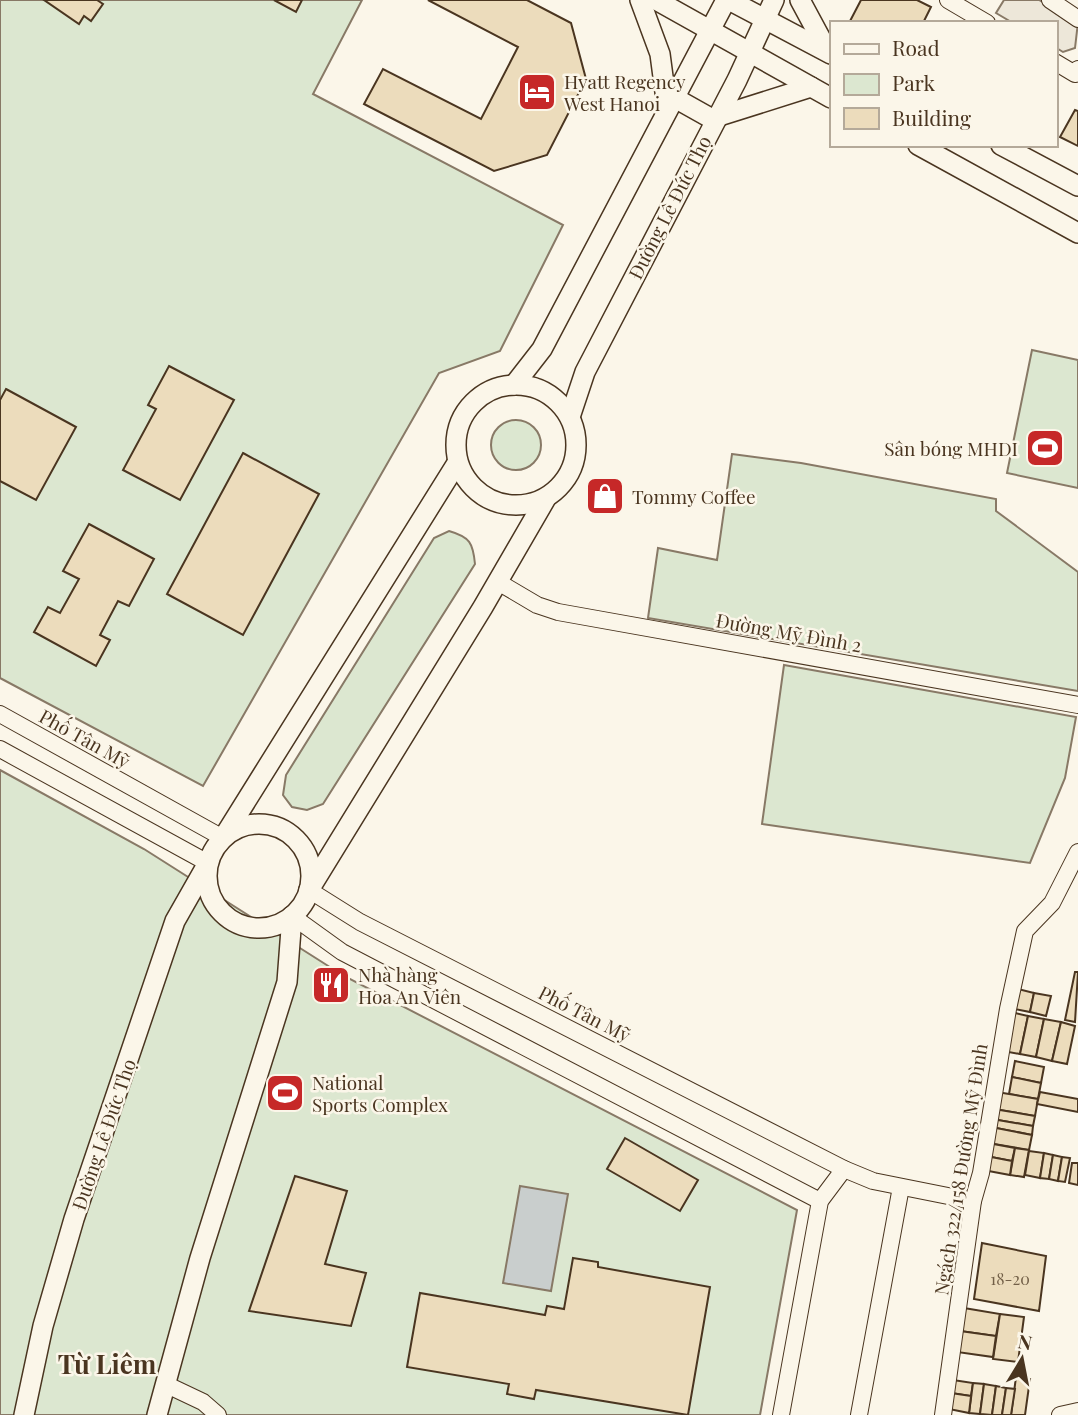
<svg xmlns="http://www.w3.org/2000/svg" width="1078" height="1415" viewBox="0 0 1078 1415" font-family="'Playfair Display',serif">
  <rect width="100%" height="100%" fill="#fbf6e9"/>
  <!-- green -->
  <g fill="#dce7d0" stroke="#887966" stroke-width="2">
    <polygon points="0,0 362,0 313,94 563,225 500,351 439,373 203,786 0,678"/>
    <polygon points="1032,350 1078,360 1078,488 1007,473"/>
    <circle cx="516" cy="445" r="25"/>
    <polygon points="732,454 801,463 996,499 996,511 1078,572 1078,691 648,618 658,548 717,560"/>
    <path d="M449,531C470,537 473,543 475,564L323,804L307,810L292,807L283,795L286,775L434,538Z"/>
    <polygon points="784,665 1076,717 1065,778 1030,863 762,824"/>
    <polygon points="0,770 144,849 344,976 797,1210 760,1415 0,1415"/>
  </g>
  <!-- parking -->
  <polygon fill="#ede7d9" stroke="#887966" stroke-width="2" points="1004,0 1039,0 1078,22 1075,48 1063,52 1055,47 1055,23 1013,23 996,13"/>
  <!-- water -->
  <polygon fill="#c9cecd" stroke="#887966" stroke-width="2" points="520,1186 568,1194 551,1291 503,1283"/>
  <!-- building -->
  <g fill="#ecdcbc" stroke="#4a3520" stroke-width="2">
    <polygon points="44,0 97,0 103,4 91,21 84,16 79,24"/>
    <polygon points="274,0 302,0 296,12"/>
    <polygon points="428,0 527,0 571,23 586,79 547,155 494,171 364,104 383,69 481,119 518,47"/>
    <polygon points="861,0 917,0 931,7 923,23 849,23"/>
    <polygon points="1075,110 1078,111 1078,146 1060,137"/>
    <polygon points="169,366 234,400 180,500 123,470 156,409 148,405"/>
    <polygon points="6,389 76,427 36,500 0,481 0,400"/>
    <polygon points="243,453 319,494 243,635 167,594"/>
    <polygon points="89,524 154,559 129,606 118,601 100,635 110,640 96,666 34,632 48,607 60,613 79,579 63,571"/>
    <polygon points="1075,972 1078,972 1075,1022 1065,1020"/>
    <polygon points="1014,988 1034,993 1030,1012 1010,1008"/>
    <polygon points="1034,993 1051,996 1046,1016 1030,1012"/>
    <polygon points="1011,1012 1028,1016 1020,1054 1003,1051"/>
    <polygon points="1028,1016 1044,1019 1036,1057 1020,1054"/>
    <polygon points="1044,1019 1061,1022 1052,1061 1036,1057"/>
    <polygon points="1061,1022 1075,1026 1067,1064 1052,1061"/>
    <polygon points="1015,1061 1044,1067 1041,1083 1012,1077"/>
    <polygon points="1012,1077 1041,1083 1038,1099 1009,1094"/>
    <polygon points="997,1092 1038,1099 1035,1116 994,1109"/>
    <polygon points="1040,1092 1078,1099 1078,1112 1037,1104"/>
    <polygon points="994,1109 1035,1116 1033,1126 992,1119"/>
    <polygon points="992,1119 1033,1126 1032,1135 991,1127"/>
    <polygon points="991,1127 1032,1135 1029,1150 988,1143"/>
    <polygon points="625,1138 698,1180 680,1211 607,1169"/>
    <polygon points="988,1143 1015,1148 1012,1161 986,1156"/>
    <polygon points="1015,1148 1029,1150 1024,1177 1010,1175"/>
    <polygon points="1029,1151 1044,1153 1040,1178 1025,1175"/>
    <polygon points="1044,1153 1053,1155 1049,1179 1040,1178"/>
    <polygon points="1053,1155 1062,1157 1058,1181 1049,1179"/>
    <polygon points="986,1156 1012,1161 1010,1175 983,1170"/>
    <polygon points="1062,1157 1070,1158 1065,1182 1058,1181"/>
    <polygon points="1072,1163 1078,1163 1078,1185 1069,1183"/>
    <polygon points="295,1176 347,1191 325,1264 366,1273 351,1326 249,1311"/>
    <polygon points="982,1243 1046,1256 1039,1311 974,1299"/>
    <polygon points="573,1258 598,1262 598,1267 710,1287 688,1415 536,1390 534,1399 507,1394 509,1384 407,1367 420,1293 545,1315 547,1306 564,1309"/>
    <polygon points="964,1308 1000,1314 996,1336 960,1331"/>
    <polygon points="1000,1314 1024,1317 1018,1362 993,1359"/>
    <polygon points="960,1331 996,1336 993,1357 957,1352"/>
    <polygon points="1016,1377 1030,1379 1025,1415 1011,1415"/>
    <polygon points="953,1380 973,1383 971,1396 951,1393"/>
    <polygon points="973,1383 984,1384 980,1414 969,1413"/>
    <polygon points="984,1384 996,1386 992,1415 980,1414"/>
    <polygon points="996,1386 1006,1388 1002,1415 992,1415"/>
    <polygon points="1006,1388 1015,1389 1011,1415 1002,1415"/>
    <polygon points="951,1393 971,1396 969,1413 949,1409"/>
  </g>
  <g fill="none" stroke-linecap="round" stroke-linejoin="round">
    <defs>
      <g id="minor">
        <polyline points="948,0 987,23"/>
        <polyline points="1050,0 1078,19"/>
        <polyline points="1055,62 1075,74 1078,69"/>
        <polyline points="498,582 537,605 558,612 1078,705"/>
        <polyline points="0,714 223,838"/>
        <polyline points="0,749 208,863"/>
        <polyline points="309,890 360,922 844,1169 873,1181 973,1201"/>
        <polyline points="292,916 342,952 820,1201"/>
        <polyline points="165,1384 203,1402 218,1415"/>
        <polyline points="781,1415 820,1201 844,1169"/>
        <polyline points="859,1415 901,1187"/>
        <polyline points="943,1415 973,1201 981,1173 1008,1009 1025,931 1052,903 1078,852"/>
        <polyline points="1060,1415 1078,1411"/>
      </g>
      <g id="major">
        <polyline points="640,0 660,54 667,107"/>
        <polyline points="656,0 831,98"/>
        <polyline points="729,0 831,54"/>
        <polyline points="800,0 828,52"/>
        <polyline points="673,97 714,120"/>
        <polyline points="716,117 811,87"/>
        <polyline points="918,145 1078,233"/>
        <polyline points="1001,145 1078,186"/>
        <circle cx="516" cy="445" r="60"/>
        <polyline points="514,385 542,349 726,0"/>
        <polyline points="570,417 585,372 737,80 774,0"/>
        <circle cx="259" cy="876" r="52"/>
        <polyline points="223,838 457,463"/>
        <polyline points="309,890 483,607 545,500"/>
        <polyline points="24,1415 43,1326 74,1219 175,921 208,863"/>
        <polyline points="157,1415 200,1258 287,982 292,916"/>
      </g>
    </defs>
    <!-- minor casing -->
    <use href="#minor" stroke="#4a3520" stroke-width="18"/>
    <!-- major casing -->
    <use href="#major" stroke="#4a3520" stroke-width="22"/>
    <!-- minor -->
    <use href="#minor" stroke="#fbf6e9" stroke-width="16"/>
    <!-- major -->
    <use href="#major" stroke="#fbf6e9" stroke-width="19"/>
  </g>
  <!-- icons -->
  <defs>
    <symbol id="hotel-square" viewBox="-11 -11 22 22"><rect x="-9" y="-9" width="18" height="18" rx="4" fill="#c62828" stroke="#fbf6e9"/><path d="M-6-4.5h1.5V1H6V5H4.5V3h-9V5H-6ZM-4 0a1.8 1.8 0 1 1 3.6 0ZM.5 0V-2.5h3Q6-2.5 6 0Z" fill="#fff"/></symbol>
    <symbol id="stadium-square" viewBox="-11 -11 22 22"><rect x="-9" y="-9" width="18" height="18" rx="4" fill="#c62828" stroke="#fbf6e9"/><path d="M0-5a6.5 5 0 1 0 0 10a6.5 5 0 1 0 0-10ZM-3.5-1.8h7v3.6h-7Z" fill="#fff"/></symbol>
    <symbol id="shop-square" viewBox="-11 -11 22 22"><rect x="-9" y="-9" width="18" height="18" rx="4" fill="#c62828" stroke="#fbf6e9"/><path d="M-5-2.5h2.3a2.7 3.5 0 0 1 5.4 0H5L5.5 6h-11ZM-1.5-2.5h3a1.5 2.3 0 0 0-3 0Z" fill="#fff"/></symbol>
    <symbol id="restaurant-square" viewBox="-11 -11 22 22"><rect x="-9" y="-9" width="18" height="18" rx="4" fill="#c62828" stroke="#fbf6e9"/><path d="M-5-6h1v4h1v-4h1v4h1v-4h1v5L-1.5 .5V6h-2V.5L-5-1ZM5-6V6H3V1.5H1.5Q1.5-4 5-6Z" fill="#fff"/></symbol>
  </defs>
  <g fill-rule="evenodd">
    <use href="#hotel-square" x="515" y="70" width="44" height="44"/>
    <use href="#stadium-square" x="1023" y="426" width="44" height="44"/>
    <use href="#shop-square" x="583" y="474" width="44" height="44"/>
    <use href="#restaurant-square" x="309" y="963" width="44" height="44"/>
    <use href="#stadium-square" x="263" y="1071" width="44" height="44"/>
  </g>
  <g text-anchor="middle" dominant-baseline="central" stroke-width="5" stroke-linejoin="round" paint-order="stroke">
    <!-- number labels -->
    <g font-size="16" fill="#725f47">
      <text x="1010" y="1278">18-20</text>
    </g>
    <!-- poi labels -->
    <g font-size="19" fill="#4a3520" stroke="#fbf6e9" text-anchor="start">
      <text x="564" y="81">Hyatt Regency<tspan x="564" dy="22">West Hanoi</tspan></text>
      <text x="1018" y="448" text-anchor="end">Sân bóng MHDI</text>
      <text x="632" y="496">Tommy Coffee</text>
      <text x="358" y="974">Nhà hàng<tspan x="358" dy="22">Hoa An Viên</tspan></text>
      <text x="312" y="1082">National<tspan x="312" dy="22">Sports Complex</tspan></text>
    </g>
    <!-- street labels -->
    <g font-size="19" fill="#4a3520" stroke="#fbf6e9">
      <text transform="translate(669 207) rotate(-63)">Đường Lê Đức Thọ</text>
      <text transform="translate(789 632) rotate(10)">Đường Mỹ Đình 2</text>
      <text transform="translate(85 738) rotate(29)">Phố Tân Mỹ</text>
      <text transform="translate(585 1013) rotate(27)">Phố Tân Mỹ</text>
      <text transform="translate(103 1134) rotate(-71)">Đường Lê Đức Thọ</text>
      <text transform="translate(960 1169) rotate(-81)">Ngách 322/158 Đường Mỹ Đình</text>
    </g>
    <!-- district labels -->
    <g font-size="26" font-weight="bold" fill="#4a3520" stroke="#fbf6e9">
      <text x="107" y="1363">Từ Liêm</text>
    </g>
  </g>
  <!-- legend -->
  <rect x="830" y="21" width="228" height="126" fill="#fbf6e9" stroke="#b4a999" stroke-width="2"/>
  <rect x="844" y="44" width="35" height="10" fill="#fbf6e9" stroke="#b4a999" stroke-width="2"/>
  <text x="892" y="56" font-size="21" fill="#4a3520">Road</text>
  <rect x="844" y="74" width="35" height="21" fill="#dce7d0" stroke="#b4a999" stroke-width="2"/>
  <text x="892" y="91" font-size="21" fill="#4a3520">Park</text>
  <rect x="844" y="108" width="35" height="21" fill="#ecdcbc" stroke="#b4a999" stroke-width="2"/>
  <text x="892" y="126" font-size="21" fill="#4a3520">Building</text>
  <!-- north arrow -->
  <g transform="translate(1022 1359) rotate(10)" stroke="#fbf6e9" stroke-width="5" paint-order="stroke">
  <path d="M0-5L12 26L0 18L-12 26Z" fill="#4a3520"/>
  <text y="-10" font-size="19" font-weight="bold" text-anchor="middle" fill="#4a3520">N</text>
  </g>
</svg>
